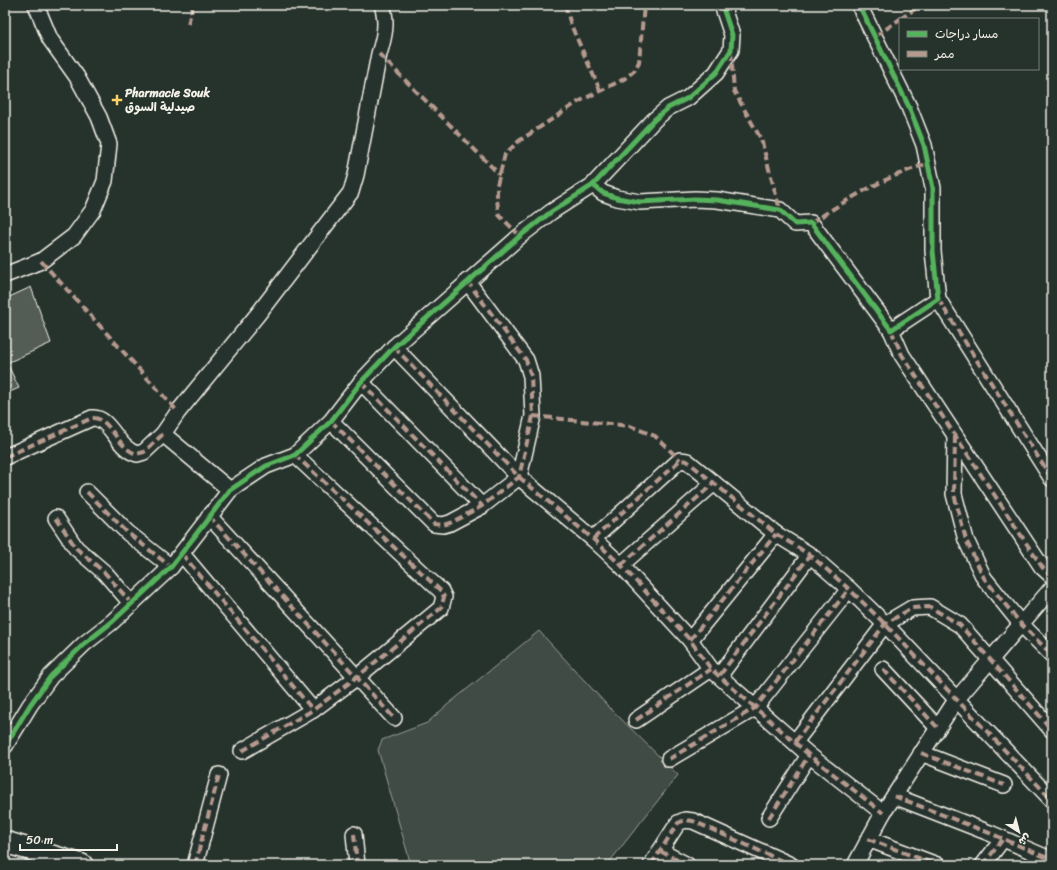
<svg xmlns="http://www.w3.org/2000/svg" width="1057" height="870" viewBox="0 0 1057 870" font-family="Sriracha,'Playpen Sans Arabic',sans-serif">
  <rect width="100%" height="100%" fill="#26332d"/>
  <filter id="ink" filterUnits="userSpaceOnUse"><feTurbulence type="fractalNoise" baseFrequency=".025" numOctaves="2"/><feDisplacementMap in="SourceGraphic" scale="8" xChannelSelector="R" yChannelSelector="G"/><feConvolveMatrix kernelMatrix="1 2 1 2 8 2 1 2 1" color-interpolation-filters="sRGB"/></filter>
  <g filter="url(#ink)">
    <!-- green -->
    <polygon fill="#414b45" stroke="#9a9e96" points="539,631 607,705 678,775 607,865 411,865 378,750 382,740 427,723 446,706"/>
    <!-- building -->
    <polygon fill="#525c55" stroke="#f4f1e8" points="31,287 51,343 7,363 19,388 5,394 5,299"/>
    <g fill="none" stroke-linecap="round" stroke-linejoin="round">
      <defs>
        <g id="minor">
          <polyline points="593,185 603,193 617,198 640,202 695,199 717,200 780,210 795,224 811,223 891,330 938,299 933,251 933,188 924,145 909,107 859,5"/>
          <polyline points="5,275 41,261 74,236 93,210 105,181 109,144 99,117 77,77 50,39 36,5"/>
          <polyline points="938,299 1052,479"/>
          <polyline points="891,330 902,355 1042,567 1052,576"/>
          <polyline points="394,347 519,477 593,539 621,565 690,640 711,669 809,755 883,813"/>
          <polyline points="361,382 482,506"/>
          <polyline points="331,421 434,524 443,525 450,523 482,506 519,477 533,416 531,376 526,360 467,281"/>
          <polyline points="163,434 230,490"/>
          <polyline points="955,436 954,494 966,540 984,578 1021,624 1052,655"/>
          <path d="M5,457L92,418C110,416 117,449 137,454L144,452L163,434L178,412L258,314L351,192L356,175L379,54C384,38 388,22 382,5"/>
          <polyline points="87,492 128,533 171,567"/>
          <polyline points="209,516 394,718"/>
          <polyline points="56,518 76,548 105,573 132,604"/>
          <polyline points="593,539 680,460 687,461 776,534 810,555 849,589 885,624 1052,800"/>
          <polyline points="182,554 313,710"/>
          <polyline points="621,565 714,483"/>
          <polyline points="690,640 776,534"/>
          <polyline points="883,669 937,727"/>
          <polyline points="720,675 810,555"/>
          <polyline points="636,720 711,669"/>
          <polyline points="795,742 885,624 912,608 930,607 960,625 1052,730"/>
          <polyline points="5,746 30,705 51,676 84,644 112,622 171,567 230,490 266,466 295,455 331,421 361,382 394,347 520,236 551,212 593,185 654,120 668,108 688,98 716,73 731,50 732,35 722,5"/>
          <polyline points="242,751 313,710 357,677 441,608 444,597 441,591 295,455"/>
          <polyline points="921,753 1004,785"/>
          <polyline points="669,759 755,708 849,589"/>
          <polyline points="894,796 992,834 1052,860"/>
          <polyline points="769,818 809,755"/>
          <polyline points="354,834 357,865"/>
          <polyline points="868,839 937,865"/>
          <polyline points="660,851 687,865"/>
          <polyline points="195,865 219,775"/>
          <polyline points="651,865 678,823 685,820 693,821 791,865"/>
          <polyline points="855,865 883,813 956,700 1052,588"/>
          <polyline points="983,865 1003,839"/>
        </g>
        <polyline id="secondary" points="5,842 82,865"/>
      </defs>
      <!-- minor casing -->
      <use href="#minor" stroke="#f4f1e8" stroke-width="18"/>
      <!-- secondary casing -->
      <use href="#secondary" stroke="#f4f1e8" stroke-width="24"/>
      <!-- minor -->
      <use href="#minor" stroke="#26332d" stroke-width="15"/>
      <!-- secondary -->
      <use href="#secondary" stroke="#26332d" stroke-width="21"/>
      <!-- quiet -->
      <g stroke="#b69a8f" stroke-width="4" stroke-dasharray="8 4" stroke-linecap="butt">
        <polyline points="565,5 571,25 600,90"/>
        <polyline points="900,19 921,5"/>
        <polyline points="188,24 193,5"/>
        <polyline points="876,36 900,19"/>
        <polyline points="731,52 734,91 761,139 780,210"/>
        <polyline points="379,54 500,175"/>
        <path d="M811,223C848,199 884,177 927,164"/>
        <polyline points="520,236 499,215 497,200 497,185 505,154 519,141 578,102 624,79 634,71 639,62 644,5"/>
        <polyline points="41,261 178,412"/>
        <polyline points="938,299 1052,479"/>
        <polyline points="891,330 902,355 1042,567 1052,576"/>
        <polyline points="394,347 519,477 593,539 621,565 690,640 711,669 809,755 883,813"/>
        <polyline points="361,382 482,506"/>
        <polyline points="533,416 630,426 655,436 680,460"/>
        <polyline points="331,421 434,524 443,525 450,523 482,506 519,477 533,416 531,376 526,360 467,281"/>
        <polyline points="955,436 954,494 966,540 984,578 1021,624 1052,655"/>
        <path d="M5,457L92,418C110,416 117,449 137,454L144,452L163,434"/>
        <polyline points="87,492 128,533 171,567"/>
        <polyline points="209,516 394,718"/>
        <polyline points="56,518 76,548 105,573 132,604"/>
        <polyline points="593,539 680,460 687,461 776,534 810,555 849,589 885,624 1052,800"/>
        <polyline points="182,554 313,710"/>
        <polyline points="621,565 714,483"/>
        <polyline points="690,640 776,534"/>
        <polyline points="883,669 937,727"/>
        <polyline points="720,675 810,555"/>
        <polyline points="636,720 711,669"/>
        <polyline points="795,742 885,624 912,608 930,607 960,625 1052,730"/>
        <polyline points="242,751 313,710 357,677 441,608 444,597 441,591 295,455"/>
        <polyline points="921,753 1004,785"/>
        <polyline points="669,759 755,708 849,589"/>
        <polyline points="894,796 992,834 1052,860"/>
        <polyline points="769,818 809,755"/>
        <polyline points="354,834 357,865"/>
        <polyline points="868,839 937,865"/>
        <polyline points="660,851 687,865"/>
        <polyline points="195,865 219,775"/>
        <polyline points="651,865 678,823 685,820 693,821 791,865"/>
        <polyline points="983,865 1003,839"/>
      </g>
      <defs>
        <g id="cycleway">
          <polyline points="593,185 603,193 617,198 640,202 695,199 717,200 780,210 795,224 811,223 891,330 938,299 933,251 933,188 924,145 909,107 859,5"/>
          <polyline points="5,746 30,705 51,676 84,644 112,622 171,567 230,490 266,466 295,455 331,421 361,382 394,347 520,236 551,212 593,185 654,120 668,108 688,98 716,73 731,50 732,35 722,5"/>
        </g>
      </defs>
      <!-- cycleway casing -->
      <use href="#cycleway" stroke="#26332d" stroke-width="8"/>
      <!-- cycleway -->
      <use href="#cycleway" stroke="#56b35d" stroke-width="5"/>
    </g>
  </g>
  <!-- markers -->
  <path fill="#ffd166" stroke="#26332d" stroke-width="1.5" d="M115 94h4v4h4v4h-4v4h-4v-4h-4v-4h4z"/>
  <g text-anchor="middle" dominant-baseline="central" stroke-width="3" stroke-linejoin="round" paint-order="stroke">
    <!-- poi labels -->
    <g font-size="12" font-weight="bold" fill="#f4f1e8" stroke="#26332d" text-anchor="start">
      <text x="125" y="93">Pharmacie Souk<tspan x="125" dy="14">صيدلية السوق</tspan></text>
    </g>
  </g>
  <!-- margin -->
  <rect width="1057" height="870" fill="none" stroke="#26332d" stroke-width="20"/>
  <rect x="10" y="10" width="1037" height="850" fill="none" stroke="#f4f1e8" stroke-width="1.5" filter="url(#ink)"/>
  <!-- legend -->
  <rect x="899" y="18" width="140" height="52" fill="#26332d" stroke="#787f78"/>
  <rect x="907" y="31" width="20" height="6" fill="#56b35d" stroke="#787f78"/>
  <text x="935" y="38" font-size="12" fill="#f4f1e8">مسار دراجات</text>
  <rect x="907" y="51" width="20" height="6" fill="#b69a8f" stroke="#787f78"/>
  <text x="935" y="58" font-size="12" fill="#f4f1e8">ممر</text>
  <!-- north arrow -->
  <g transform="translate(1019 832) rotate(144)" stroke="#26332d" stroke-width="3" paint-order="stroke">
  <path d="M0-3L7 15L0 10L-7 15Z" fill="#f4f1e8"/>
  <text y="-6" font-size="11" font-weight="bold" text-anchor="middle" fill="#f4f1e8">ش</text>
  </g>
  <!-- scale -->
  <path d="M20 844v6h97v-6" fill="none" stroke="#f4f1e8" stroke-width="2"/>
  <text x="26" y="844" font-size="12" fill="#f4f1e8" stroke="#26332d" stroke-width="3" paint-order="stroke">50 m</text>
</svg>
